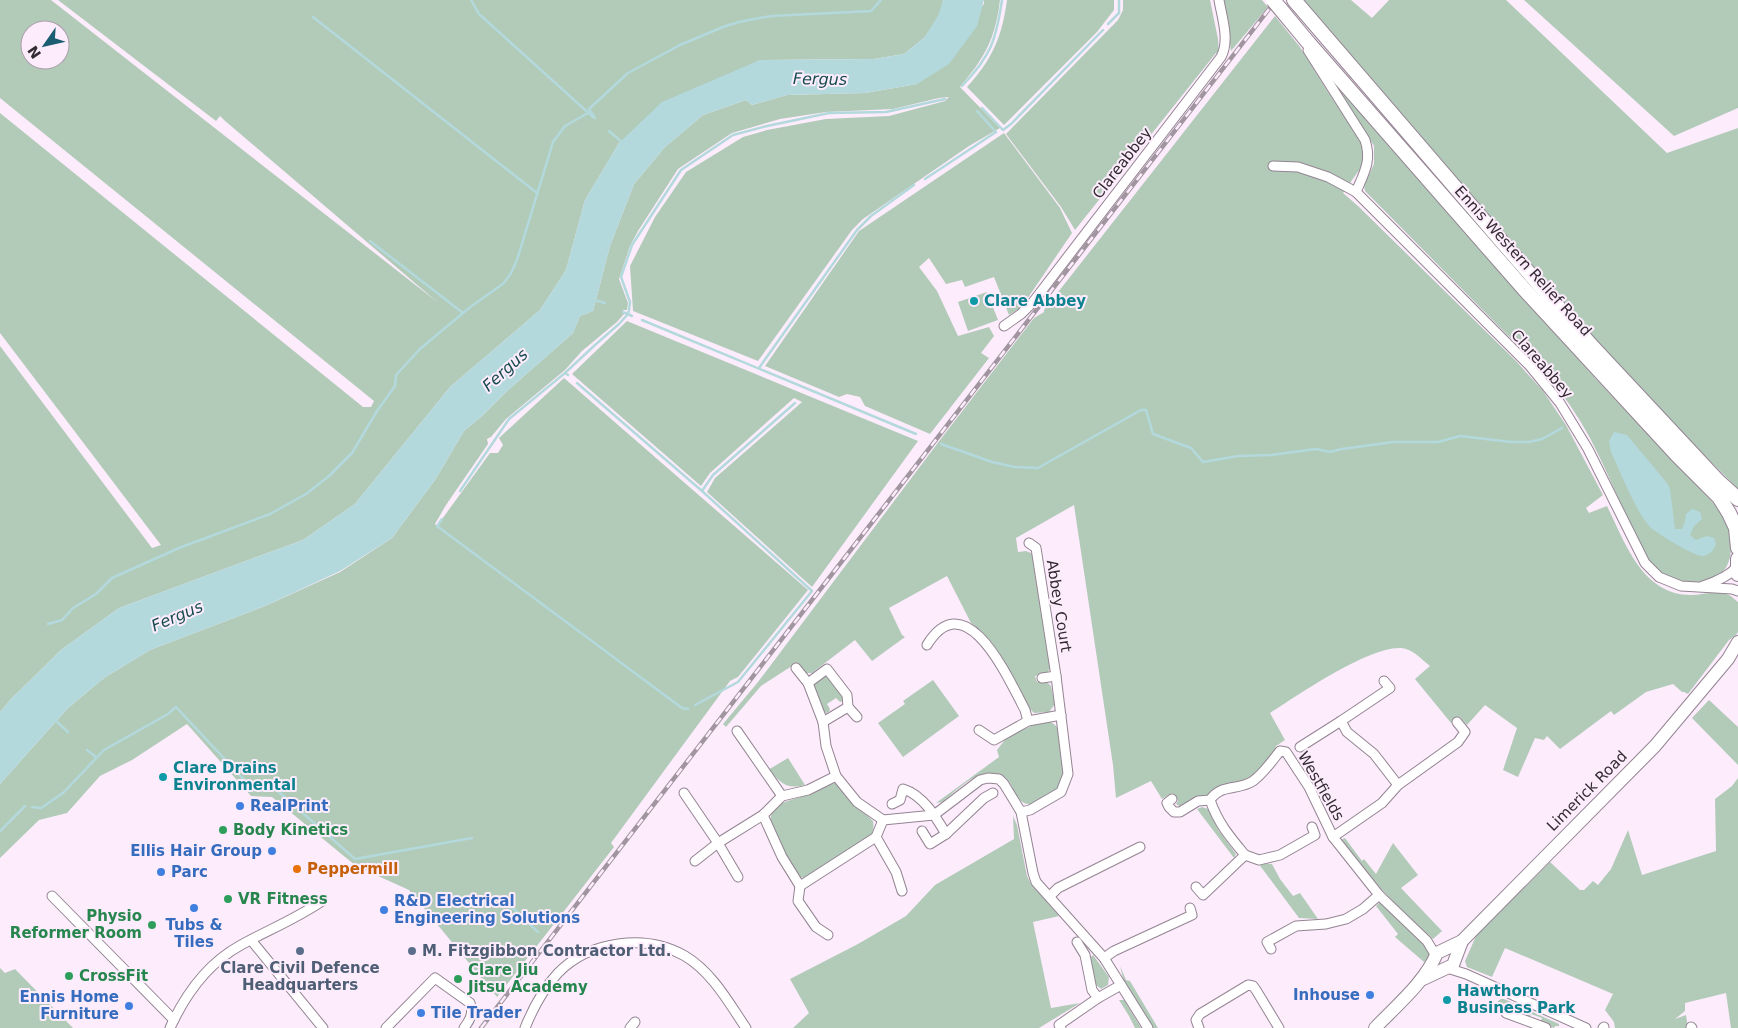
<svg xmlns="http://www.w3.org/2000/svg" width="1738" height="1028" viewBox="0 0 1738 1028" font-family="'DejaVu Sans',sans-serif">
  <rect width="100%" height="100%" fill="#fdecfc"/>
  <!-- green -->
  <g fill="#b2cbb9" fill-rule="evenodd">
    <path d="M0,0H51L436,301L224,120L220,116L216,121L58,0H943L940,14L925,37L904,54L874,59L760,60L619,143L585,200L566,270L540,310L450,387L355,504L303,540L119,608L61,650L10,700L0,712V346L152,548L161,545L0,333V113L363,407H371L374,401L0,98ZM30,30H60V60H30Z"/>
    <path d="M984,0H1000C995,40 985,57 960,87L1000,128L969,146L863,219L852,230L758,361L633,311L630,266L655,217L686,172L743,137L767,130L826,119L889,116L945,101L949,97L939,98L893,109L826,112L780,119L732,133L678,169L638,231L630,246L619,279L628,303L627,310H623L624,314L617,322L582,351L565,370L506,419L491,437L487,439L488,444L446,505L435,524L437,526L490,453H498L503,445L499,438L564,378L808,590L738,677L730,681L611,843L614,847L497,997L409,890L356,866L272,797L251,796L187,724L132,760L100,776L67,813L39,820L0,858V784L68,708L104,678L150,650L265,606L340,572L392,538L435,480L464,431L482,416L505,393L573,333L580,316L593,311L610,246L634,184L665,147L703,115L746,100L752,105L787,95L865,93L917,84L984,4Z"/>
    <path d="M1007,0H1114V10L1097,32L1004,125L967,87C992,60 1002,37 1007,0Z"/>
    <polygon points="1123,0 1210,0 1218,39 1219,54 1216,53 1075,230 1061,207 1006,134 1118,20 1123,10"/>
    <polygon points="1224,0 1262,0 1268,7 1231,51"/>
    <polygon points="1304,0 1351,0 1372,18 1389,0 1506,0 1667,153 1738,128 1738,489 1690,441 1593,338 1338,43"/>
    <polygon points="1524,0 1738,0 1738,108 1674,136"/>
    <path d="M1275,16L1300,47L1328,92L1362,143L1365,157L1362,166L1343,193L1358,206L1516,361L1543,391L1566,425L1603,495L1586,508L1589,513L1607,506C1625,542 1642,595 1691,595C1702,595 1718,590 1729,595C1732,596 1735,600 1738,602V632L1736,635L1729,640L1688,694L1684,692H1682L1673,684L1646,692L1614,715L1611,711L1560,749L1547,736L1544,740L1535,738L1518,777L1503,770L1517,728L1485,705L1467,725L1460,717L1451,723L1415,679L1430,666C1421,659 1413,649 1401,648C1369,646 1298,695 1270,713L1285,740L1276,746L1273,754L1253,777L1248,780L1222,786L1206,797L1181,807L1176,804L1178,801L1172,793L1162,799L1151,781L1116,798L1113,765L1074,505L1016,538L1018,552L1026,551L1031,553L1034,558L1051,667L1047,673L1035,676L1037,682L1046,681L1051,686L1055,704L1049,712L1034,713L1027,706L993,646L980,630L971,623L947,576L889,608L902,635L905,637L872,661L855,640L812,673H806L798,664H795L761,686L726,727L723,724L758,682L940,440L1034,318L1044,312V310Z"/>
    <path d="M1333,79L1595,378L1719,509C1724,519 1730,529 1731,541C1732,549 1730,564 1724,570C1708,588 1675,584 1658,570C1643,558 1636,537 1629,521C1617,496 1607,472 1595,448C1583,423 1568,402 1552,380L1365,191L1364,186L1374,164V146Z"/>
    <polygon points="1004,133 1060,208 1072,233 1021,308 1009,315 994,277 965,287 962,280 946,284 929,258 919,267 937,291 958,336 989,327 994,336 981,353 989,358 930,434 865,406 860,397 847,394 839,397 765,366 859,231"/>
    <polygon points="987,292 998,320 968,331 958,302"/>
    <polygon points="627,321 918,441 812,587 707,492 715,478 802,402 794,398 710,473 701,486 572,374"/>
    <path d="M827,676L843,695V701L840,702L836,698L827,704L830,709L829,712L826,713L823,711L813,686C815,680 821,677 827,676Z"/>
    <polygon points="933,680 959,716 903,757 878,723 905,704 903,701"/>
    <polygon points="1709,700 1738,727 1738,765 1692,718"/>
    <path d="M1047,721C1054,723 1057,726 1060,732C1061,749 1070,778 1055,791C1051,794 1046,796 1042,799C1036,802 1030,806 1024,803C1009,795 1017,776 992,773C974,772 956,791 942,802L936,803L999,757L997,750L1008,736L1034,725Z"/>
    <path d="M788,758L805,785C784,790 782,782 768,770Z"/>
    <polygon points="1738,778 1738,1028 1731,1028 1726,993 1685,1003 1685,1011 1675,1019 1686,1015 1688,1028 1615,1028 1614,1022 1605,1010 1613,994 1505,948 1492,977 1467,967 1465,961 1476,936 1550,862 1580,890 1584,890 1593,881 1598,885 1611,869 1628,830 1642,875 1716,851 1715,799 1732,786"/>
    <path d="M835,783L840,786L847,797L873,821C874,828 873,831 870,837L810,876C806,877 802,879 799,876C788,867 777,835 771,822C768,801 796,800 809,794C818,790 826,785 835,783Z"/>
    <polygon points="1202,807 1208,809 1219,831 1236,854 1234,858 1197,809"/>
    <polygon points="1013,816 1017,825 1027,876 1031,884 1059,916 1033,922 1051,1008 1080,1003 1039,1028 793,1028 809,1013 790,979 858,944 906,916 935,885 1014,839"/>
    <path d="M1345,838L1362,861L1364,859L1376,874L1393,843L1418,875L1401,888L1442,931L1433,939C1399,909 1368,877 1341,840Z"/>
    <polygon points="1258,863 1272,864 1280,879 1293,896 1300,893 1318,919 1299,918"/>
    <polygon points="1380,902 1424,944 1431,955 1424,962 1395,937 1398,934 1376,906"/>
    <polygon points="1093,955 1109,977 1108,985 1101,989 1095,984 1090,958"/>
    <polygon points="1120,966 1126,980 1130,981 1158,1028 1153,1028 1124,982"/>
    <polygon points="0,968 5,973 15,969 73,1028 0,1028"/>
    <polygon points="1501,999 1504,999 1559,1024 1559,1026 1555,1026 1554,1028 1540,1023 1542,1018 1531,1014 1529,1019 1519,1015 1521,1010 1513,1007 1511,1012 1497,1006 1498,1001"/>
    <polygon points="1119,1000 1124,1000 1141,1028 1135,1028 1129,1016"/>
  </g>
  <!-- water -->
  <g fill="#b3d9dc">
    <polygon points="943,0 984,0 977,26 949,64 917,84 865,93 787,95 752,105 746,100 703,115 665,147 634,184 610,246 593,311 580,316 573,333 505,393 482,416 464,431 435,480 392,538 340,571 265,606 150,650 104,678 68,708 0,784 0,712 10,700 61,650 119,608 303,540 355,504 450,387 540,310 566,270 585,200 619,143 662,102 760,60 874,59 904,54 925,37 939,14"/>
    <path d="M1614,432L1627,435L1667,483L1670,489L1675,529H1682L1685,521L1686,514L1692,509L1700,512L1702,519L1694,526L1690,535L1696,540L1707,536L1714,538L1716,544C1714,550 1710,555 1703,556C1695,557 1656,533 1650,527C1636,512 1620,471 1611,452L1609,441Z"/>
  </g>
  <g fill="none" stroke-linecap="round" stroke-linejoin="round">
    <!-- stream -->
    <g stroke="#b3d9dc" stroke-width="2.5">
      <polyline points="471,0 479,14 593,117"/>
      <polyline points="313,17 537,193"/>
      <polyline points="1108,24 1119,13 1119,0"/>
      <path d="M962,86C991,56 996,40 1002,0"/>
      <polyline points="982,108 1003,130 1011,124 1103,30"/>
      <polyline points="595,118 589,109 628,73 680,45 723,27 739,22 771,16 871,11 881,0"/>
      <polyline points="609,131 623,143"/>
      <polyline points="925,179 996,132 977,111"/>
      <polyline points="370,241 463,313"/>
      <polyline points="594,300 605,303"/>
      <polyline points="623,312 632,316"/>
      <polyline points="642,320 916,434"/>
      <polyline points="759,368 857,230 871,216 914,185"/>
      <polyline points="568,375 565,373 595,345 619,324 628,314 629,310 630,302 621,277 632,245 681,170 733,135 767,126 829,113 886,112 945,99"/>
      <polyline points="577,383 702,491 812,591 738,682 695,705"/>
      <polyline points="941,444 992,462 1015,467 1038,468 1141,410 1146,410 1153,434 1191,448 1203,462 1238,456 1271,455 1316,449 1330,452 1342,449 1393,442 1438,442 1460,436 1511,442 1529,442 1542,439 1562,428"/>
      <polyline points="460,491 509,419 565,373"/>
      <polyline points="702,491 713,475 795,403"/>
      <polyline points="442,519 437,526 682,708 688,709"/>
      <polyline points="48,624 62,620 73,608 96,594 112,578 179,548 270,514 306,494 329,476 352,453 377,411 395,386 396,375 420,349 469,308 504,283 511,273 517,260 553,142 565,126 588,113"/>
      <polyline points="54,719 68,732"/>
      <polyline points="87,750 96,757"/>
      <polyline points="261,782 272,786 355,859 472,838"/>
      <polyline points="32,807 41,808 63,793 104,750 168,714 176,707 249,785"/>
      <polyline points="0,831 25,806"/>
      <path d="M437,893L496,905C514,901 525,922 538,932"/>
    </g>
    <defs>
      <g id="minor">
        <path d="M1308,50L1365,140C1372,161 1364,173 1356,192"/>
        <polyline points="1273,166 1298,167 1328,177 1356,192 1529,365 1560,403 1588,449 1645,563 1659,577 1681,586 1732,589 1738,591"/>
        <path d="M1004,326L1021,314L1033,302L1221,57C1230,40 1222,18 1219,0"/>
        <path d="M1703,586C1715,582 1728,577 1737,567"/>
        <path d="M927,645C966,582 1008,678 1025,710L1028,721"/>
        <polyline points="1042,678 1056,676"/>
        <polyline points="808,683 827,669 847,695 848,707"/>
        <polyline points="1341,721 1390,688 1384,681"/>
        <polyline points="823,722 848,707 857,717"/>
        <polyline points="979,730 994,740 1028,721 1061,715"/>
        <polyline points="737,731 782,796"/>
        <polyline points="1300,747 1341,721 1347,732 1374,754 1398,785"/>
        <polyline points="836,776 857,802 883,820"/>
        <polyline points="684,793 718,843 738,877"/>
        <path d="M1172,799L1167,803L1169,807L1174,812H1180L1198,801L1210,800C1222,783 1238,791 1253,781C1263,774 1272,761 1280,751L1286,752L1309,787L1333,837"/>
        <path d="M1210,800C1218,823 1230,837 1245,855"/>
        <path d="M892,804L900,800L903,789C923,795 936,817 946,834"/>
        <polyline points="1021,812 1030,810 1061,792 1068,774 1056,676 1036,548 1029,543"/>
        <polyline points="763,815 782,857 800,886 876,837 896,872 902,891"/>
        <polyline points="934,815 980,780 988,778 999,779 1004,784 1021,812 1033,873 1036,882 1104,958 1148,1028"/>
        <polyline points="922,831 930,844 946,834 984,798 993,793"/>
        <polyline points="876,837 883,820 934,815"/>
        <polyline points="695,861 718,843 763,815 782,796 808,790 836,776 826,746 823,722 808,683 796,668"/>
        <polyline points="800,886 798,901 816,927 828,935"/>
        <polyline points="1196,887 1203,895 1245,855 1259,860 1280,855 1315,835 1312,827"/>
        <polyline points="52,896 174,1020"/>
        <polyline points="1050,896 1058,888 1140,847"/>
        <polyline points="251,940 323,1028"/>
        <polyline points="1077,942 1085,955 1092,990 1098,998"/>
        <polyline points="1271,949 1267,942 1296,926 1326,924 1346,919 1363,909 1379,895"/>
        <polyline points="1436,956 1427,941 1379,895 1333,837 1382,803 1398,785 1458,742 1465,732 1457,722"/>
        <polyline points="1104,958 1114,951 1192,915 1190,908"/>
        <polyline points="1447,968 1466,974 1586,1028"/>
        <polyline points="1506,1013 1546,1028"/>
        <polyline points="1691,1027 1692,1028"/>
        <path d="M170,1028C185,995 208,963 241,945C268,930 296,919 322,901"/>
        <path d="M386,1028L435,978L470,1003C474,1013 470,1020 464,1028"/>
        <path d="M525,1028C533,1008 543,989 558,973C589,941 646,933 685,956C712,972 729,1003 746,1028"/>
        <polyline points="630,1028 635,1022"/>
        <polyline points="1061,1028 1059,1025 1098,998 1121,985"/>
        <polyline points="1199,1028 1196,1020 1200,1014 1248,985 1253,986 1256,990 1279,1028"/>
        <polyline points="1603,1028 1604,1027"/>
      </g>
      <g id="secondary">
        <polyline points="1421,980 1453,965 1462,941"/>
        <path d="M1375,1028C1397,1005 1425,982 1437,953L1462,941L1655,746L1728,659L1738,642"/>
      </g>
      <g id="primary">
        <polyline points="1294,0 1590,344 1718,481 1738,499"/>
        <polyline points="1307,41 1524,289 1677,455 1719,497 1729,513 1736,528 1738,548"/>
        <polyline points="1738,559 1738,574"/>
      </g>
    </defs>
    <!-- minor casing -->
    <use href="#minor" stroke="#948493" stroke-width="11"/>
    <!-- secondary casing -->
    <use href="#secondary" stroke="#948493" stroke-width="14"/>
    <!-- primary casing -->
    <use href="#primary" stroke="#948493" stroke-width="16"/>
    <!-- minor -->
    <use href="#minor" stroke="#fff" stroke-width="9"/>
    <!-- secondary -->
    <use href="#secondary" stroke="#fff" stroke-width="12"/>
    <!-- primary -->
    <use href="#primary" stroke="#fff" stroke-width="14"/>
    <defs>
      <polyline id="rail" points="481,1028 1276,0"/>
    </defs>
    <!-- rail casing -->
    <use href="#rail" stroke="#a195a0" stroke-width="4.5"/>
    <!-- rail -->
    <use href="#rail" stroke="#fdecfc" stroke-width="2.5" stroke-dasharray="8" stroke-linecap="butt"/>
    <defs>
      <polyline id="primary-bridge" points="1273,0 1307,41"/>
    </defs>
    <!-- primary-bridge casing -->
    <use href="#primary-bridge" stroke="#948493" stroke-width="16" stroke-linecap="butt"/>
    <!-- primary-bridge -->
    <use href="#primary-bridge" stroke="#fff" stroke-width="14"/>
  </g>
  <!-- markers -->
  <g fill="#0f9aa8" stroke="#fdecfc" stroke-width="2">
    <circle cx="974" cy="301" r="5"/>
    <circle cx="163" cy="777" r="5"/>
    <circle cx="1447" cy="1000" r="5"/>
  </g>
  <g fill="#3f7fe0" stroke="#fdecfc" stroke-width="2">
    <circle cx="240" cy="806" r="5"/>
    <circle cx="272" cy="851" r="5"/>
    <circle cx="161" cy="872" r="5"/>
    <circle cx="194" cy="908" r="5"/>
    <circle cx="384" cy="910" r="5"/>
    <circle cx="1370" cy="995" r="5"/>
    <circle cx="129" cy="1006" r="5"/>
    <circle cx="421" cy="1013" r="5"/>
  </g>
  <g fill="#2e9e5b" stroke="#fdecfc" stroke-width="2">
    <circle cx="223" cy="830" r="5"/>
    <circle cx="228" cy="899" r="5"/>
    <circle cx="152" cy="925" r="5"/>
    <circle cx="69" cy="976" r="5"/>
    <circle cx="458" cy="979" r="5"/>
  </g>
  <circle fill="#e8710a" stroke="#fdecfc" stroke-width="2" cx="297" cy="869" r="5"/>
  <g fill="#5c6f8a" stroke="#fdecfc" stroke-width="2">
    <circle cx="300" cy="951" r="5"/>
    <circle cx="412" cy="951" r="5"/>
  </g>
  <g text-anchor="middle" dominant-baseline="central" stroke-width="4" stroke-linejoin="round" paint-order="stroke">
    <!-- street labels -->
    <g font-size="15" fill="#322b31" stroke="#fdecfc">
      <text transform="translate(1122 163) rotate(-52)">Clareabbey</text>
      <text transform="translate(1523 261) rotate(48)">Ennis Western Relief Road</text>
      <text transform="translate(1542 364) rotate(49)">Clareabbey</text>
      <text transform="translate(1059 606) rotate(81)">Abbey Court</text>
      <text transform="translate(1321 786) rotate(60)">Westfields</text>
      <text transform="translate(1587 791) rotate(-45)">Limerick Road</text>
    </g>
    <!-- culture labels -->
    <g font-size="15" font-weight="bold" fill="#0d838f" stroke="#fdecfc" text-anchor="start">
      <text x="984" y="301">Clare Abbey</text>
      <text x="173" y="768">Clare Drains<tspan x="173" dy="17">Environmental</tspan></text>
      <text x="1457" y="991">Hawthorn<tspan x="1457" dy="17">Business Park</tspan></text>
    </g>
    <!-- shop labels -->
    <g font-size="15" font-weight="bold" fill="#366cbe" stroke="#fdecfc" text-anchor="start">
      <text x="250" y="806">RealPrint</text>
      <text x="262" y="851" text-anchor="end">Ellis Hair Group</text>
      <text x="171" y="872">Parc</text>
      <text x="394" y="901">R&amp;D Electrical<tspan x="394" dy="17">Engineering Solutions</tspan></text>
      <text x="194" y="925" text-anchor="middle">Tubs &amp;<tspan x="194" dy="17">Tiles</tspan></text>
      <text x="1360" y="995" text-anchor="end">Inhouse</text>
      <text x="119" y="997" text-anchor="end">Ennis Home<tspan x="119" dy="17">Furniture</tspan></text>
      <text x="431" y="1013">Tile Trader</text>
    </g>
    <!-- leisure labels -->
    <g font-size="15" font-weight="bold" fill="#27864d" stroke="#fdecfc" text-anchor="start">
      <text x="233" y="830">Body Kinetics</text>
      <text x="238" y="899">VR Fitness</text>
      <text x="142" y="916" text-anchor="end">Physio<tspan x="142" dy="17">Reformer Room</tspan></text>
      <text x="468" y="970">Clare Jiu<tspan x="468" dy="17">Jitsu Academy</tspan></text>
      <text x="79" y="976">CrossFit</text>
    </g>
    <!-- food labels -->
    <g font-size="15" font-weight="bold" fill="#c56008" stroke="#fdecfc" text-anchor="start">
      <text x="307" y="869">Peppermill</text>
    </g>
    <!-- service labels -->
    <g font-size="15" font-weight="bold" fill="#4e5e75" stroke="#fdecfc" text-anchor="start">
      <text x="422" y="951">M. Fitzgibbon Contractor Ltd.</text>
      <text x="300" y="968" text-anchor="middle">Clare Civil Defence<tspan x="300" dy="17">Headquarters</tspan></text>
    </g>
    <!-- water labels -->
    <g font-size="16" font-style="italic" fill="#154c50" stroke="#fdecfc">
      <text transform="translate(820 79) rotate(1)">Fergus</text>
      <text transform="translate(505 370) rotate(-42)">Fergus</text>
      <text transform="translate(177 616) rotate(-23)">Fergus</text>
    </g>
  </g>
  <!-- north arrow -->
  <g transform="translate(45 45) rotate(236)"><circle r="24" fill="#fdecfc" stroke="#ac9fab"/>
  <path d="M0-4L9 19L0 12L-9 19Z" fill="#1b5e72"/>
  <text y="-8" font-size="14" font-weight="bold" text-anchor="middle" fill="#322b31">N</text>
  </g>
</svg>
